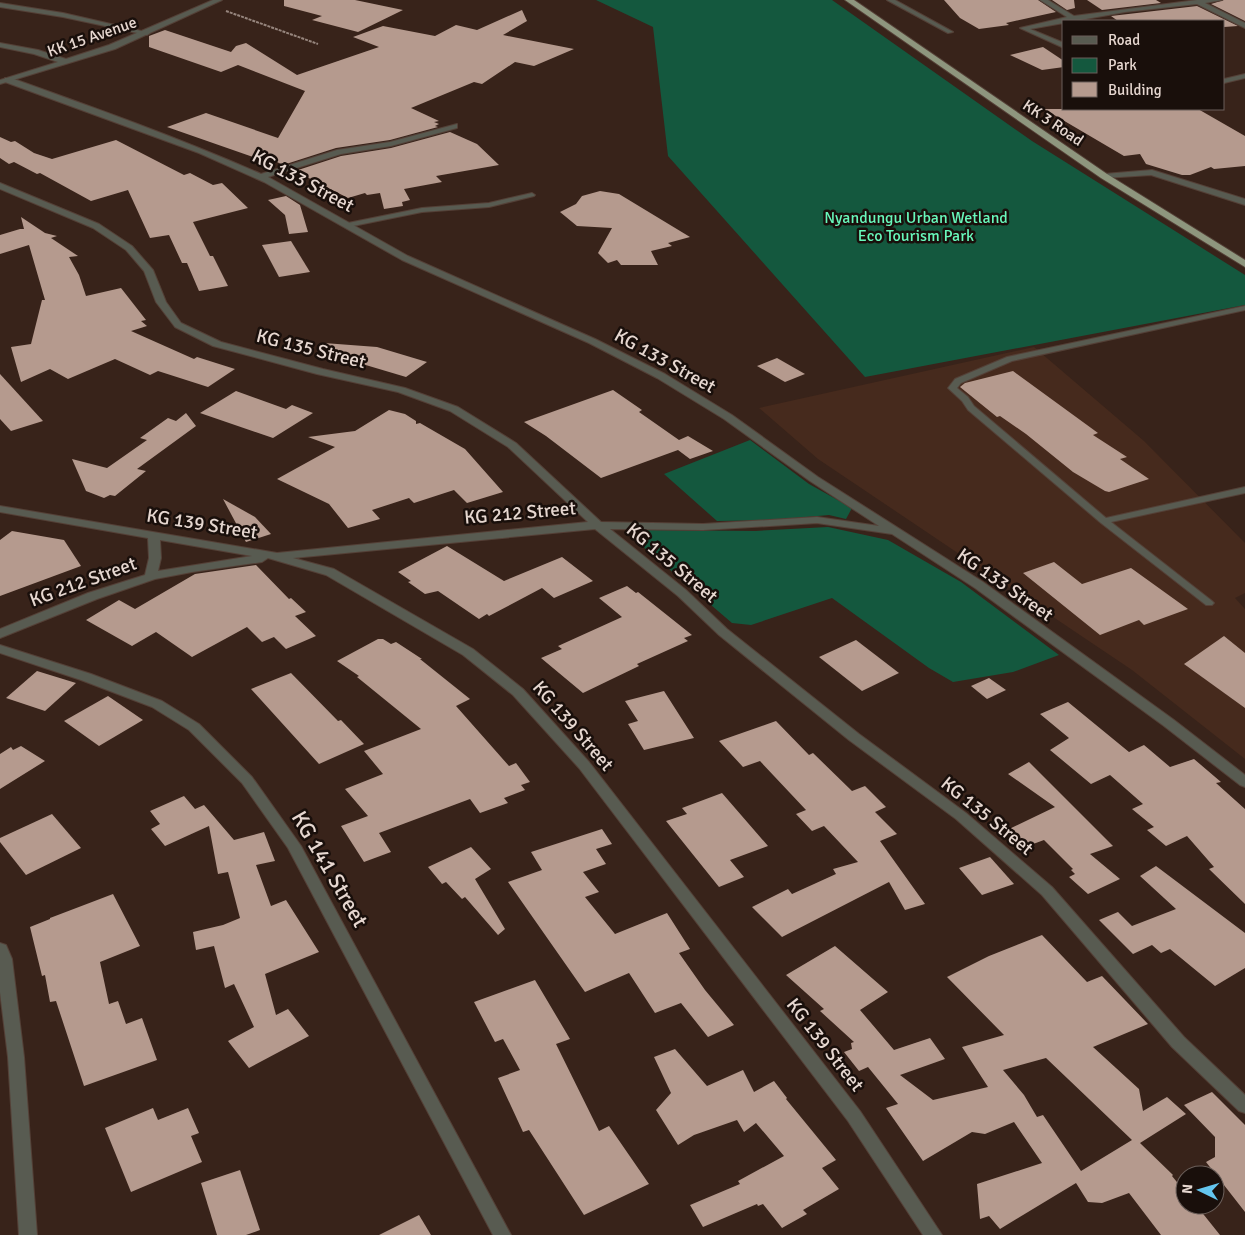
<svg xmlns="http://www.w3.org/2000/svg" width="1245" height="1235" viewBox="0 0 1245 1235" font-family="Signika,sans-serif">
  <rect width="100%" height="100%" fill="#38231a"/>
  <!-- built -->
  <polygon fill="#462a1d" points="1034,347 1144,441 1245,543 1245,593 1235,598 1245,609 1245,759 1132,670 818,459 759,408"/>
  <!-- green -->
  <g fill="#14583e">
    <polygon points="596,0 832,0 1032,141 1245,275 1245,305 865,377 668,156 653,27"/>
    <polygon points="750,440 809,484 852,508 846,519 829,515 772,520 717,521 664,474"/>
    <polygon points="828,527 888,540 961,582 1059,655 1013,672 953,682 929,668 832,598 751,625 732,623 634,539 632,531 641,530 755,531"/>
  </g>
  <!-- building -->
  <g fill="#b59a8e" fill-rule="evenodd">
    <polygon points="284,0 355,0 403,10 358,32 312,20 322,16 284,6"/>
    <polygon points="944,0 1038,0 1056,12 1006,23 1009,25 979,29 960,18"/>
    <polygon points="1052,0 1074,0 1075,8 1067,10"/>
    <polygon points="1087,0 1156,0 1161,3 1102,10"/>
    <polygon points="1224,0 1245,0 1245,21 1211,4"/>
    <polygon points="1197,6 1238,26 1224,27 1224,21 1118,21 1111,16"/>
    <polygon points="522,10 527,21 503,35 574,49 534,66 515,62 482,84 474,82 411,108 439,121 434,122 439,124 435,126 438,127 390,140 336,148 283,165 261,154 253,157 167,127 206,113 278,138 305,91 238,65 221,72 149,47 149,36 165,30 231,52 236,46 246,43 297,75 379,47 353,37 383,26 435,36 456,25 477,30"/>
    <polygon points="1043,47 1064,61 1064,67 1042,70 1010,55"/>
    <polygon points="1044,109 1198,109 1245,136 1245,166 1214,169 1211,167 1190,175 1182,175 1146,164 1140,154 1124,156"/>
    <polygon points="450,132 477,144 499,165 436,176 442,182 404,189 410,200 402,202 403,206 384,209 380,193 367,195 365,193 348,198 295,171 341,156 391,148"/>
    <polygon points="0,137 11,142 15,141 34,153 52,159 116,140 184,175 190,173 213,185 222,183 248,208 193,222 210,256 213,256 228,286 199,291 187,263 182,263 169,235 150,238 128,190 91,201 40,173 37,174 14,162 9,164 0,158"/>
    <polygon points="600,191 619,194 690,237 668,243 672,246 651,251 658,265 621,265 617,260 608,263 598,253 612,228 577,226 560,212 576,204 582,196"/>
    <polygon points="286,196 300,205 308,232 289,234 285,215 268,200"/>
    <polygon points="21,217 45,233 57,236 51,238 78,256 69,257 79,275 86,296 121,288 146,320 141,321 147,326 131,331 194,359 197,357 235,369 208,387 158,371 150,375 115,359 68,379 50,369 21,382 11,347 31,344 42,300 45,300 29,245 0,254 0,235 20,229 24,229"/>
    <polygon points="291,241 310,272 279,277 262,245"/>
    <polygon points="324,343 377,347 427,362 406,377 322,352"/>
    <polygon points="777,358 805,374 785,382 757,366"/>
    <polygon points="1013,371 1098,433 1093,435 1127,457 1120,459 1149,479 1109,492 1105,491 1073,472 1026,434 1000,416 997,417 960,387 965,383"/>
    <polygon points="0,374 43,421 11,431 0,419"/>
    <polygon points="613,390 642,410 639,412 679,440 688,436 713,451 690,459 678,450 601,478 546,436 524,422"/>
    <polygon points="236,391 286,409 292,405 313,413 273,438 200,413"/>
    <polygon points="389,410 405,414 416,421 416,424 420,423 465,449 503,492 467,503 454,490 414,503 409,498 372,510 380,519 348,528 329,504 277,479 335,447 308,437 355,431"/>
    <polygon points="186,413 196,426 137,469 146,471 115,496 110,495 104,498 86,491 72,459 107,468 147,440 140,438 168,418 176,421"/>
    <polygon points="223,499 255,517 271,534 246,542"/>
    <polygon points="12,531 64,540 81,566 0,596 0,540"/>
    <polygon points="447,546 504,581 562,557 593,581 554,598 542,588 489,616 487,614 479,619 438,591 425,594 408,582 411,581 398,572"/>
    <polygon points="1054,562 1082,584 1131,568 1188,609 1144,625 1139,620 1100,635 1023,573"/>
    <polygon points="256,565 289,599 291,598 306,612 295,616 316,636 286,649 274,637 262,642 247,627 192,657 156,632 132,646 86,620 119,600 135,609 195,574"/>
    <polygon points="627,586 636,593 638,592 692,635 684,638 688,641 637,664 639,666 583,693 541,658 562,649 558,646 622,617 599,598"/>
    <polygon points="1224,636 1245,653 1245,708 1184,664"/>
    <polygon points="378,639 383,639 391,644 396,642 422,659 420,659 470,699 456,706 509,766 516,763 530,782 521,785 525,790 504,798 508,803 480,813 470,799 379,833 391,852 364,862 341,826 368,816 345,789 383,774 364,751 421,729 357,677 359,676 337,661"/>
    <polygon points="856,640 899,673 862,691 819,657"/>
    <polygon points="37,671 76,683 45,711 6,698"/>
    <polygon points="291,673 338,721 341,720 364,744 319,764 251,689"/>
    <polygon points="989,678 1006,690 987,699 971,686"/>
    <polygon points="664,691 694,738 644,750 628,724 638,721 625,701"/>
    <polygon points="108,696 143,720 99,746 64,721"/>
    <polygon points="1068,702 1129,752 1144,745 1170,767 1194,759 1221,782 1216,783 1245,809 1245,904 1209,869 1214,867 1187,836 1166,846 1147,830 1154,827 1132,809 1143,804 1110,775 1091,784 1050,750 1069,738 1040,714"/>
    <polygon points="776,721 809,755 813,753 852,791 865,786 886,807 875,812 897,834 880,841 925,904 905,910 889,882 782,937 752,907 788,889 792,894 836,874 833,869 858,862 824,826 812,831 796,814 806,810 760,761 743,767 719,741"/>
    <polygon points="21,746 45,761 0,789 0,754 11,747 13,750"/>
    <polygon points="1029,762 1113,846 1090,854 1120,879 1088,894 1069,877 1075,874 1071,870 1073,869 1044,840 1025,847 1007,830 1055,807 1008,774"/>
    <polygon points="722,793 768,846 730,860 744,877 719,887 666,821 687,814 682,808"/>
    <polygon points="184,796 195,809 204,805 234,840 264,832 275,861 256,865 271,906 286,900 319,952 265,974 276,1015 288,1009 309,1036 249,1068 228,1041 254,1027 234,984 225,988 214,946 196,950 193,932 223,925 240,918 228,872 218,874 209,826 165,846 151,829 160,824 150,811"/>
    <polygon points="52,814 81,848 26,875 0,842 0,838"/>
    <polygon points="602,829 612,844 596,849 606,864 583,872 599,892 585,897 615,934 667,913 690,949 679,953 705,990 734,1025 708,1037 681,1003 655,1013 629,973 585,992 508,882 542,870 531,852"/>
    <polygon points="471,847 491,869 475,879 505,929 498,935 465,897 462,899 446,882 442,884 428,867"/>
    <polygon points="990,857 1014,884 982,895 959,868"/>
    <polygon points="1156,866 1245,933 1245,968 1215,986 1170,949 1161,953 1152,945 1133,954 1099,920 1118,912 1132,926 1176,909 1140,876"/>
    <polygon points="113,894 140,946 100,962 109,1004 118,1001 126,1024 142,1018 157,1060 84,1086 56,1001 50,1002 45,975 42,976 30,927 50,919 50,918"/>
    <path d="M1042,935L1087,982L1102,976L1148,1024L1093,1047L1139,1089L1143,1111L1167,1097L1186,1114L1140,1143L1173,1175L1172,1176L1185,1192V1205H1196L1220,1235H1161L1129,1193L1102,1203L1088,1202L1076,1183L1000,1229L989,1216L980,1219L977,1184L1042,1163L1014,1122L985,1134L972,1132L923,1161L886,1108L898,1104L868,1067L859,1071L844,1052L852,1049L851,1043L854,1042L820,1011L824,1009L786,975L835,946L888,992L860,1010L894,1050L930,1038L945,1059L900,1075L933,1100L988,1087L962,1047L1004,1035L947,977L989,956ZM1046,1058L1132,1140L1081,1171L1043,1115L1037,1117L1024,1095L1003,1070Z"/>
    <polygon points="535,980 570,1039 556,1044 599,1131 609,1126 649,1184 584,1215 529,1130 523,1132 498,1078 520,1070 503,1039 495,1042 474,1002"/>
    <polygon points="675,1049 707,1086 743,1070 754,1092 774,1081 787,1098 786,1099 836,1160 822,1168 839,1189 803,1210 807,1214 782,1228 763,1204 758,1206 757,1204 703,1227 690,1205 740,1184 738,1181 784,1156 756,1123 744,1132 737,1120 694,1135 678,1145 656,1110 671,1093 654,1057"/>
    <polygon points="1212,1092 1245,1125 1245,1212 1206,1162 1215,1157 1215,1137 1184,1105"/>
    <polygon points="153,1108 158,1120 188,1108 199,1133 191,1136 202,1162 131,1192 105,1128"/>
    <polygon points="240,1170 260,1230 246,1235 217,1235 201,1183"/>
    <polygon points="419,1215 431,1235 379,1235"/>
  </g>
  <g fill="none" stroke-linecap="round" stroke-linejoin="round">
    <defs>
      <g id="service">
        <polygon points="532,193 535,195 534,196 489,207 422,212 348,227 344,225 348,223 422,208 489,203"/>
        <polygon points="1245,306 1245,310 1012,361 961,383 957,388 968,397 974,406 1106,518 1245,487 1245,493 1111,522 1212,601 1214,603 1212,605 1206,605 1101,523 968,410 962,401 948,388 955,379 1007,357"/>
      </g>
      <g id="minor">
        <polygon points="887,0 895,0 953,32 948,33"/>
        <polygon points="1040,0 1048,0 1074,16 1197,0 1222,0 1205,3 1245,23 1245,28 1197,4 1125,12 1030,29 1064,43 1064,48 1020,28 1067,17"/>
        <polygon points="0,3 63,13 150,33 147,35 63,17 0,7"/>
        <polygon points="1245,74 1245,78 1224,83 1224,79"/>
        <path d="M5,78H11C95,108 179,138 261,174L337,150L390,142L457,124V128L391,146L341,154L268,177L408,256L595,339L665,374L732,415L818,477L983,582L1174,720L1245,775V787L1240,785L1164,726L975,588L892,534L817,523L703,530L610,529L686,590L727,629L859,734L966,813L1052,887L1184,1037L1245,1095V1113L1239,1111L1172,1047L1042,895L956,819L849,740L719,635L678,596L595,529L293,558L334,569L473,649L523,689L589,762L860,1111L942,1235H923L848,1121L579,768L513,695L463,655L326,575L268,558L262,562L192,572L155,579L97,599L0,638V629L88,593L145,575L149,558L148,538L0,512V506L277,553L588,522L508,447L450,411L398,392L317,374L213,346L175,327L156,302L144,271L126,250L93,228L0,189V183L99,224L132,246L153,270L166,302L181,323L221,342L323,369L405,388L458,407L516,443L601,522L703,524L817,517L879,526L810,481L724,419L657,378L589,343L402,260L264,182L199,153L5,82ZM160,540L252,556L158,571L161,558Z"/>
        <polygon points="1152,170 1245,199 1245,205 1151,175 1104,178 1100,176 1104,174"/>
        <polygon points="0,645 91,674 162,701 199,724 252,777 301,846 511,1235 493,1235 288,848 242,783 189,730 152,707 81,680 0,653"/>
        <polygon points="0,943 6,945 12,959 24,1057 37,1235 19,1235 8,1057 0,992"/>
      </g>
      <polygon id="tertiary" points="213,0 222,0 115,49 0,84 0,80 58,62 34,54 0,47 0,43 38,50 66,59 109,45"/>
      <polygon id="trunk" points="845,0 854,0 1107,174 1245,260 1245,267 1101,178"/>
    </defs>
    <!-- service casing -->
    <use href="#service" stroke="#544037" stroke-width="2"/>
    <!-- minor casing -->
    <use href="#minor" stroke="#544037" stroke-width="2"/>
    <!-- tertiary casing -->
    <use href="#tertiary" stroke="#544037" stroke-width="2"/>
    <!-- trunk casing -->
    <use href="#trunk" stroke="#544037" stroke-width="2"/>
    <!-- path -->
    <polyline stroke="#96857d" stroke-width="2" stroke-dasharray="3 1" stroke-linecap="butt" points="226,11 318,44"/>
    <!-- service -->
    <use href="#service" fill="#585b51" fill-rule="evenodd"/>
    <!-- minor -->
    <use href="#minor" fill="#585b51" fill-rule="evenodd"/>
    <!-- tertiary -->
    <use href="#tertiary" fill="#585b51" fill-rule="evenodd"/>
    <!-- trunk -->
    <use href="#trunk" fill="#8e967e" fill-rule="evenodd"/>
  </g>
  <g text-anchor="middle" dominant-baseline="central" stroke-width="5" stroke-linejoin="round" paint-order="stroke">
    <!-- far-street labels -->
    <g font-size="16" fill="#e6d7d0" stroke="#190f0b">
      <text transform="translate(92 37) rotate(-19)">KK 15 Avenue</text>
      <text transform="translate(1053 123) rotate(34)">KK 3 Road</text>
    </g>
    <!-- far-park labels -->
    <g font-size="16" fill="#68f8bb" stroke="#190f0b">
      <text x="916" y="218">Nyandungu Urban Wetland<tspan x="916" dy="18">Eco Tourism Park</tspan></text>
    </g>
    <!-- street labels -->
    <g font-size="19" fill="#e6d7d0" stroke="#190f0b">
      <text transform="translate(303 181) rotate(28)">KG 133 Street</text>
      <text transform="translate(311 349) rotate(14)">KG 135 Street</text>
      <text transform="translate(665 361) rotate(29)">KG 133 Street</text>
      <text transform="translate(520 513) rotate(-5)">KG 212 Street</text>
      <text transform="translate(202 524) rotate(9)">KG 139 Street</text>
      <text transform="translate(672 563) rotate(40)">KG 135 Street</text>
      <text transform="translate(83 582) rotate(-20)">KG 212 Street</text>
      <text transform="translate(1005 585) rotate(35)">KG 133 Street</text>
      <text transform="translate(573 726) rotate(49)">KG 139 Street</text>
      <text transform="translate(987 816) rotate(39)">KG 135 Street</text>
      <text transform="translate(825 1045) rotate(52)">KG 139 Street</text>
    </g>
    <!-- near-street labels -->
    <g font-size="22" fill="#e6d7d0" stroke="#190f0b">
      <text transform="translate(330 869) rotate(60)">KG 141 Street</text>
    </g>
  </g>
  <!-- legend -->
  <rect x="1062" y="20" width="162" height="90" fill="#190f0b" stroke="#6b5f5a"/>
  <rect x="1072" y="36" width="25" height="8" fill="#585b51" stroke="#6b5f5a"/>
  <text x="1108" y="45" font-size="15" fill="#e6d7d0">Road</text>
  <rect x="1072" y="58" width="25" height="15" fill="#14583e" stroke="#6b5f5a"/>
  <text x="1108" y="70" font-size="15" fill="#e6d7d0">Park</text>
  <rect x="1072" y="82" width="25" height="15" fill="#b59a8e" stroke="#6b5f5a"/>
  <text x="1108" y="95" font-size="15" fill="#e6d7d0">Building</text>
  <!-- north arrow -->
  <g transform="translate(1200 1190) rotate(275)"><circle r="24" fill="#190f0b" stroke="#6b5f5a"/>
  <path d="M0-4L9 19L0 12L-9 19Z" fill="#64c5ee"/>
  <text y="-8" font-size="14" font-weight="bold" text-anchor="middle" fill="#e6d7d0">N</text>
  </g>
</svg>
